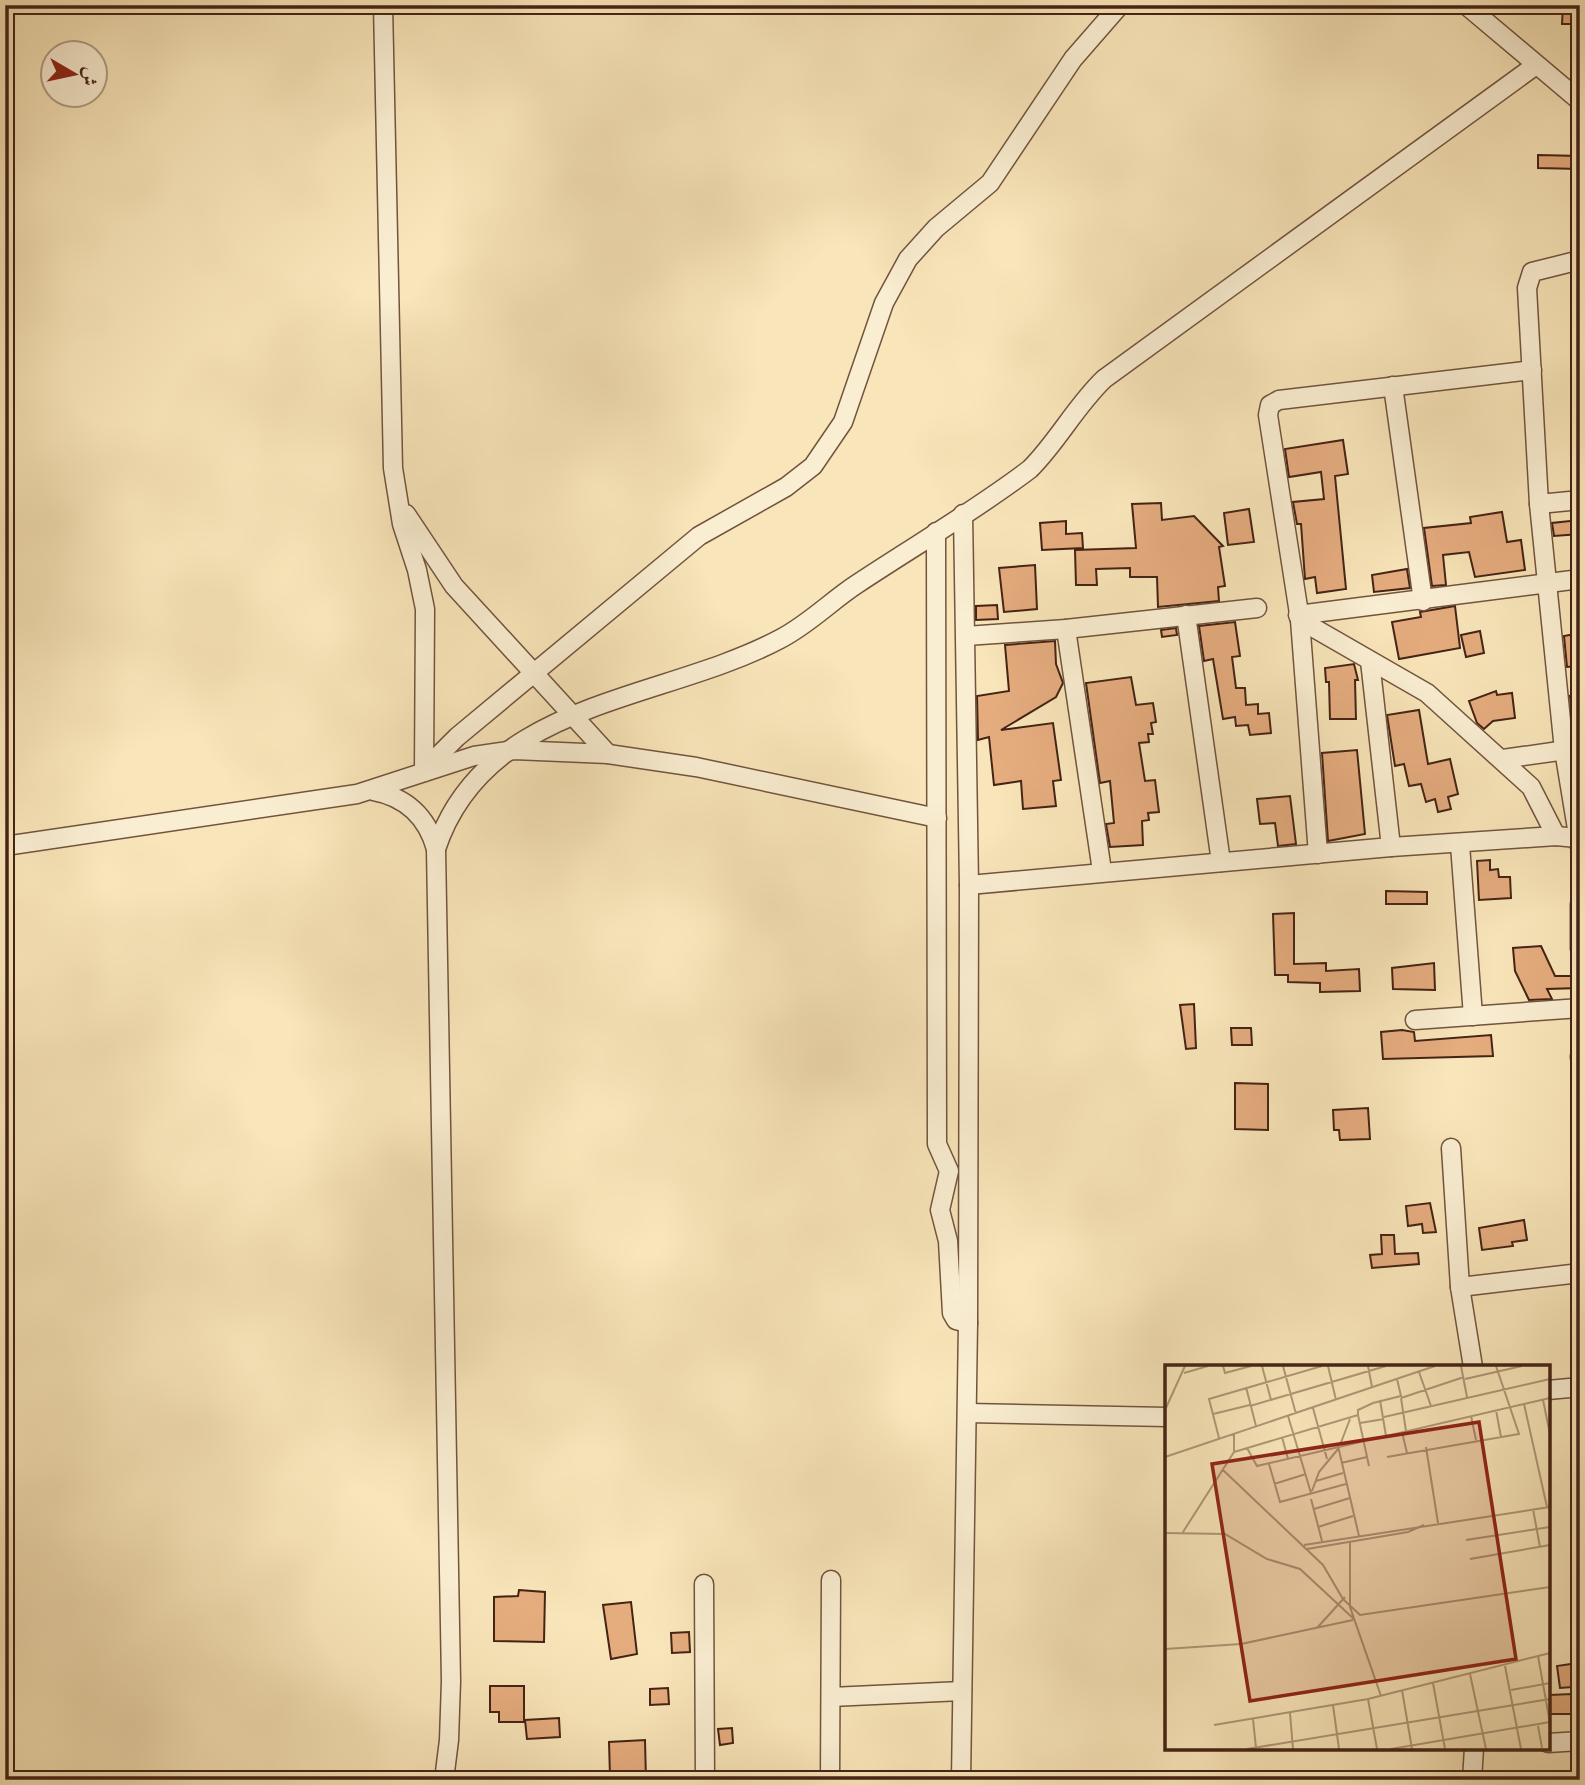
<svg xmlns="http://www.w3.org/2000/svg" width="1585" height="1785" viewBox="0 0 1585 1785" font-family="'IM FELL French Canon',Amiri,serif">
  <rect width="100%" height="100%" fill="#f8e5b9"/>
  <filter id="stains"><feTurbulence type="fractalNoise" baseFrequency=".00286" numOctaves="4"/><feColorMatrix values="0 0 0 0 .2 0 0 0 0 .09 0 0 0 0 .02 0 0 0 .5 -.17"/></filter>
  <radialGradient id="worn" r=".72"><stop offset=".6" stop-color="#630" stop-opacity="0"/><stop offset="1" stop-color="#630" stop-opacity=".3"/></radialGradient>
  <!-- building -->
  <g fill="#e5ac7e" stroke="#452315" stroke-width="2">
    <polygon points="1563,5 1580,5 1580,24 1562,24"/>
    <polygon points="1538,155 1580,156 1580,169 1538,168"/>
    <polygon points="1343,440 1348,474 1335,476 1346,589 1317,593 1315,577 1305,579 1301,524 1297,524 1293,502 1324,499 1321,472 1289,477 1285,449"/>
    <polygon points="1161,503 1162,520 1194,516 1223,546 1219,547 1225,586 1218,587 1219,601 1158,607 1157,577 1130,577 1130,568 1096,569 1097,585 1076,585 1075,550 1136,548 1132,504"/>
    <polygon points="1249,509 1254,542 1228,545 1224,513"/>
    <polygon points="1502,512 1507,542 1521,540 1525,570 1475,577 1469,552 1443,555 1446,585 1432,586 1424,528 1471,523 1470,517"/>
    <polygon points="1579,520 1580,534 1554,536 1552,523"/>
    <polygon points="1066,521 1066,534 1082,533 1083,548 1042,550 1040,523"/>
    <polygon points="1035,565 1037,609 1004,612 999,568"/>
    <polygon points="1407,569 1410,588 1374,592 1372,575"/>
    <polygon points="997,605 998,619 976,620 976,606"/>
    <polygon points="1455,606 1460,648 1399,659 1392,622 1421,617 1420,612"/>
    <polygon points="1235,622 1240,656 1232,657 1236,688 1245,688 1246,705 1258,704 1258,714 1269,713 1271,733 1250,735 1248,725 1236,726 1235,717 1223,719 1213,659 1204,661 1199,626"/>
    <polygon points="1176,628 1177,635 1162,637 1161,630"/>
    <polygon points="1480,631 1484,653 1466,657 1461,635"/>
    <polygon points="1580,633 1580,666 1567,667 1564,636"/>
    <polygon points="1055,641 1056,664 1063,683 1056,697 1001,730 1053,723 1061,780 1053,781 1056,806 1023,809 1021,781 994,785 989,737 978,740 977,696 1009,691 1005,645"/>
    <polygon points="1354,664 1358,680 1355,680 1356,719 1330,719 1329,682 1326,682 1325,668"/>
    <polygon points="1131,677 1136,705 1153,703 1156,722 1151,723 1153,734 1148,734 1149,742 1139,743 1145,781 1155,780 1159,812 1148,813 1149,820 1142,821 1143,845 1110,847 1106,824 1114,823 1110,781 1100,783 1086,683"/>
    <polygon points="1496,691 1497,695 1512,693 1515,718 1493,721 1484,729 1477,723 1469,701"/>
    <polygon points="1580,695 1580,717 1572,719 1570,696"/>
    <polygon points="1419,710 1428,764 1450,759 1458,794 1448,797 1451,809 1438,812 1435,799 1426,802 1421,784 1409,786 1404,764 1395,766 1387,715"/>
    <polygon points="1357,750 1365,834 1328,841 1322,753"/>
    <polygon points="1290,796 1296,844 1278,846 1275,823 1260,824 1257,799"/>
    <polygon points="1490,860 1490,870 1498,869 1499,877 1510,877 1511,898 1479,900 1477,861"/>
    <polygon points="1386,891 1427,892 1427,904 1386,904"/>
    <polygon points="1294,913 1294,964 1326,963 1326,971 1359,969 1360,991 1320,992 1320,983 1288,982 1288,975 1275,975 1273,914"/>
    <polygon points="1541,946 1555,976 1580,976 1580,988 1547,989 1552,999 1529,1000 1515,971 1513,948"/>
    <polygon points="1434,963 1435,990 1393,989 1392,968"/>
    <polygon points="1194,1004 1196,1048 1186,1049 1180,1005"/>
    <polygon points="1231,1028 1251,1028 1252,1045 1232,1045"/>
    <polygon points="1402,1030 1414,1032 1415,1041 1491,1035 1493,1056 1383,1059 1381,1032"/>
    <polygon points="1235,1083 1268,1084 1268,1130 1235,1129"/>
    <polygon points="1368,1108 1370,1139 1340,1140 1339,1130 1334,1130 1333,1110"/>
    <polygon points="1430,1203 1436,1232 1423,1233 1422,1224 1408,1226 1406,1206"/>
    <polygon points="1524,1220 1527,1240 1512,1242 1513,1246 1482,1250 1479,1228"/>
    <polygon points="1381,1235 1394,1235 1395,1254 1418,1253 1419,1264 1372,1268 1370,1255 1382,1254"/>
    <polygon points="519,1590 545,1592 544,1642 494,1641 494,1597 518,1596"/>
    <polygon points="631,1602 637,1654 611,1659 603,1605"/>
    <polygon points="689,1632 690,1652 672,1653 671,1633"/>
    <polygon points="1571,1664 1572,1687 1560,1688 1557,1666"/>
    <polygon points="490,1686 524,1686 524,1722 499,1722 499,1712 490,1712"/>
    <polygon points="668,1688 669,1704 650,1705 650,1689"/>
    <polygon points="1571,1694 1571,1714 1550,1714 1550,1695"/>
    <polygon points="559,1718 560,1737 527,1739 525,1720"/>
    <polygon points="732,1728 733,1743 720,1745 718,1729"/>
    <polygon points="645,1740 646,1780 616,1780 616,1776 610,1776 609,1742"/>
  </g>
  <g fill="none" stroke-linecap="round" stroke-linejoin="round">
    <defs>
      <g id="minor">
        <polyline points="383,5 393,468 402,524 417,570 425,609 424,772"/>
        <polyline points="1466,5 1580,101"/>
        <polyline points="1580,260 1532,272 1527,288 1539,504 1564,750 1580,847"/>
        <polyline points="1393,386 1423,601"/>
        <polyline points="1539,504 1580,500"/>
        <polyline points="406,514 454,586 608,754"/>
        <polyline points="936,532 937,1144 949,1171 940,1210 948,1241 952,1313 956,1320 968,1323"/>
        <polyline points="1186,615 1221,862"/>
        <polyline points="1298,615 1580,579"/>
        <polyline points="1300,620 1427,693 1531,787 1556,836"/>
        <polyline points="1066,629 1102,871"/>
        <polyline points="966,636 1066,629 1257,608"/>
        <polyline points="1370,661 1391,847"/>
        <polyline points="1503,759 1580,748"/>
        <polyline points="430,769 438,756 457,737 699,536 786,487 813,466 843,422 884,303 908,259 936,228 990,183 1073,59 1120,5"/>
        <path d="M373,791C406,797 427,817 436,849L451,1681L449,1740L444,1780"/>
        <polyline points="1460,845 1473,1016"/>
        <polyline points="5,846 357,794 474,756 514,750 608,754 696,767 937,818"/>
        <path d="M436,849C485,700 662,702 780,639C809,624 831,601 857,584C914,546 975,511 1030,469C1058,441 1075,407 1104,379L1536,65"/>
        <polyline points="1318,854 1300,620 1268,415 1270,405 1279,400 1532,370"/>
        <polyline points="969,885 1391,847 1556,836 1577,838"/>
        <polyline points="1580,904 1580,949"/>
        <polyline points="1415,1020 1580,1008"/>
        <polyline points="1580,1056 1580,1058"/>
        <polyline points="1451,1148 1460,1287 1473,1367"/>
        <polyline points="1460,1287 1580,1273"/>
        <polyline points="1548,1390 1580,1387"/>
        <polyline points="967,1413 1167,1417"/>
        <polyline points="704,1584 705,1780"/>
        <polyline points="831,1697 962,1691"/>
        <polyline points="1548,1743 1580,1741"/>
        <polyline points="830,1780 831,1580"/>
        <polyline points="961,1780 968,1323 969,885 963,514"/>
        <polyline points="1472,1780 1474,1748"/>
      </g>
    </defs>
    <!-- minor casing -->
    <use href="#minor" stroke="#72543e" stroke-width="21"/>
    <!-- minor -->
    <use href="#minor" stroke="#faeed2" stroke-width="18"/>
  </g>
  <!-- overview -->
  <g transform="translate(1165 1365)">
    <rect width="385" height="385" fill="#f8e5b9"/>
    <path fill="none" stroke="#b09777" stroke-width="2" d="M58,1L60,8L86,1M97,1L106,35M118,1L131,49M163,1L171,35M203,1L207,22M296,1L302,32M254,7L266,41M19,8L43,1M300,14L357,1M81,22L91,61M236,33L299,12M236,33L241,66M215,35L221,71M378,35L385,69M359,39L382,142M85,41L221,1M148,43L162,94M0,45L20,1M331,45L336,72M48,49L85,40M193,50L204,101M123,51L146,128M306,51L311,75M219,52L385,14M195,58L219,54M237,67L242,88M117,72L123,94M54,73L44,34L157,1M175,80L185,54M173,81L194,171M261,82L273,158M82,83L92,101L385,33M69,87L193,50V45L208,38L236,31L232,14M0,92L270,1M222,92L354,69L331,1M176,98L202,92M104,99L115,137L181,119M58,105L158,200L178,234L195,250L385,222M151,116L178,108M109,119L141,109M147,126L154,107L173,84M146,134L157,176M149,144L185,133M368,144L375,182M153,162L188,151M18,167L69,87V69M0,168L60,169L102,194L135,204L189,254M301,175L385,162M185,177V242L216,331M139,180L385,142M142,184L243,167L259,160M305,194L385,180M152,263L180,232M0,284L76,279L188,255M373,291L385,358M340,301L356,384M305,309L321,384M268,318L280,384M237,325L247,384M346,325L385,318M203,334L212,384M168,340L174,384M125,348L128,384M88,354L91,383M49,360L203,334L385,288M373,361L377,383M82,384L385,334M226,384L385,357"/>
    <path fill="#8f2418" fill-opacity="0.15" stroke="#8f2418" stroke-width="3.5" d="M314,57L351,294L85,336L47,99Z"/>
    <rect width="385" height="385" fill="none" stroke="#452315" stroke-width="3.5"/>
  </g>
  <!-- margin -->
  <rect width="1585" height="1785" fill="none" stroke="#f8e5b9" stroke-width="28"/>
  <rect x="7" y="7" width="1571" height="1771" fill="none" stroke="#452315" stroke-width="3.5"/>
  <rect x="14" y="14" width="1557" height="1757" fill="none" stroke="#452315" stroke-width="2"/>
  <!-- north arrow -->
  <g transform="translate(74 74) rotate(99)"><circle r="33" fill="#faeed2" stroke="#b29d86" stroke-width="2"/>
  <path d="M0-5L12 26L0 18L-12 26Z" fill="#8f2418"/>
  <text y="-10" font-size="19" font-weight="bold" text-anchor="middle" fill="#452315">ش</text>
  </g>
  <rect width="100%" height="100%" filter="url(#stains)"/>
  <rect width="100%" height="100%" fill="url(#worn)"/>
</svg>
